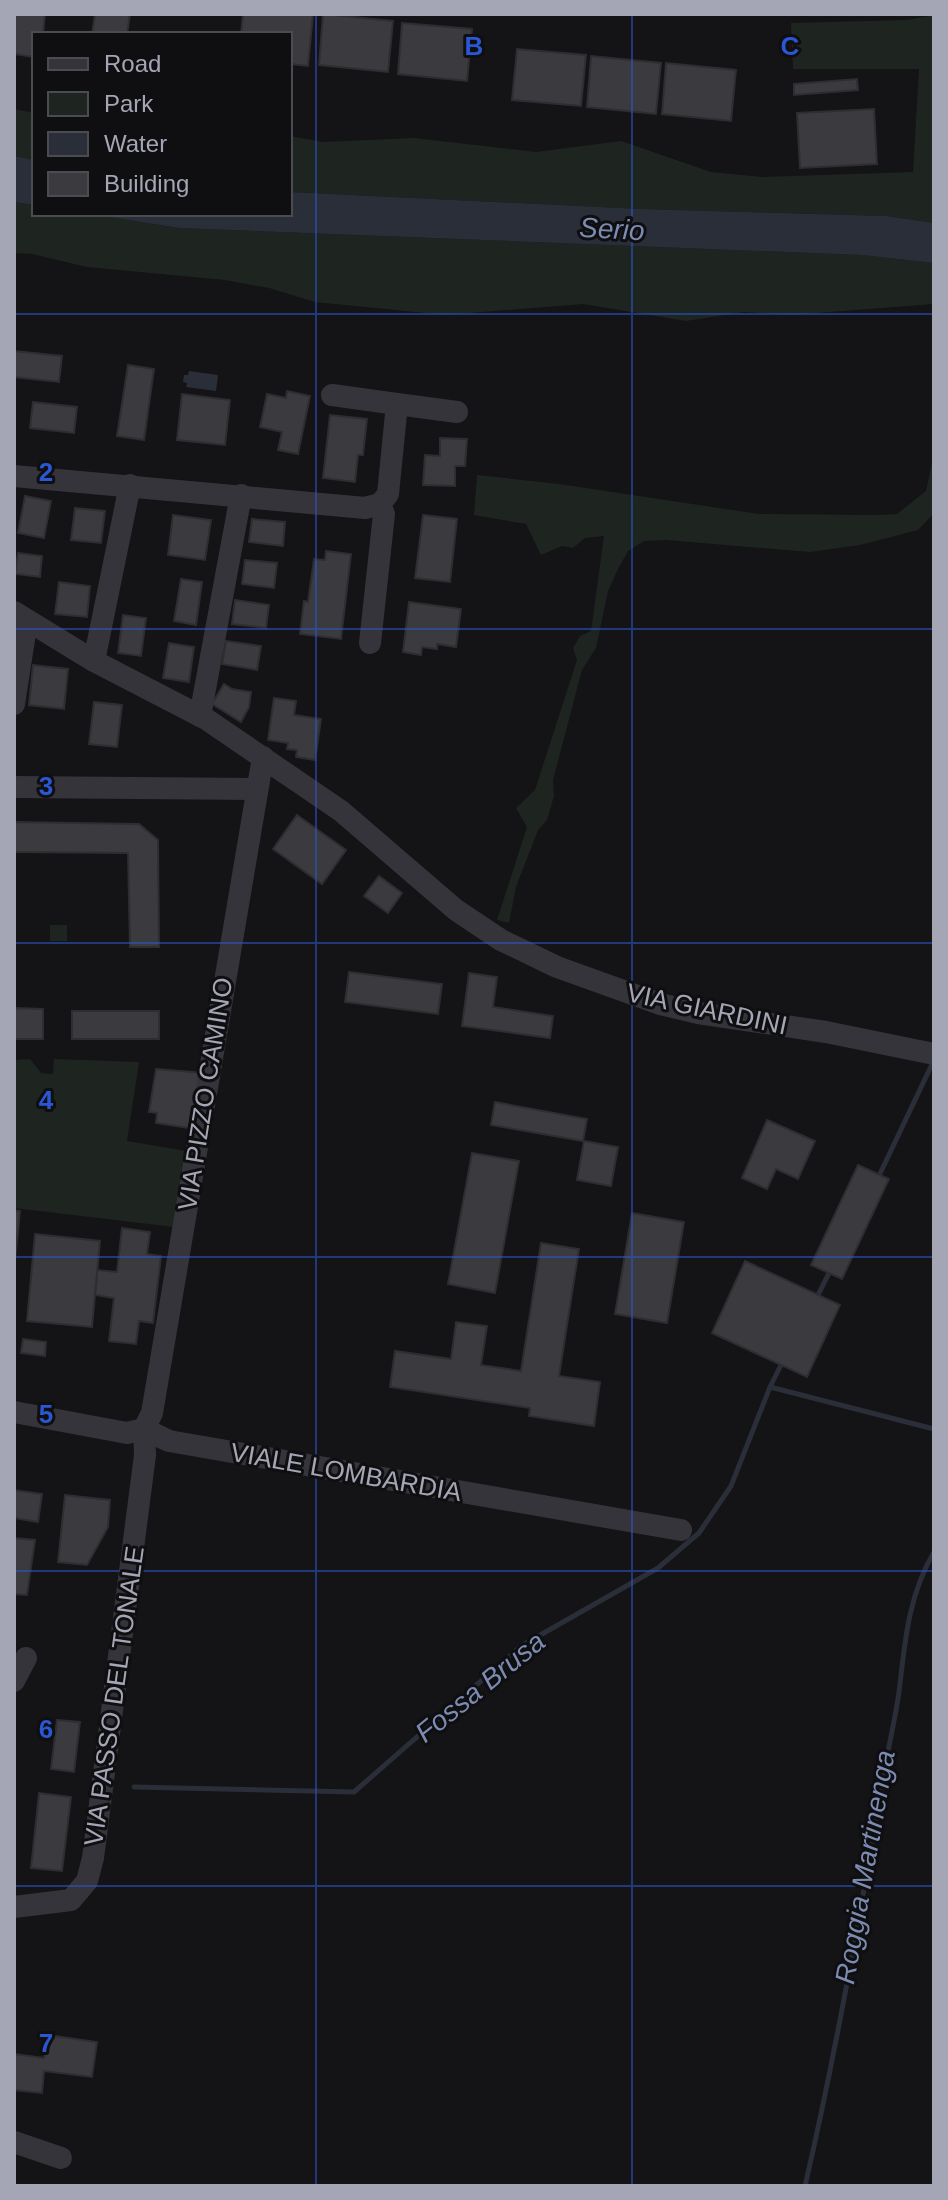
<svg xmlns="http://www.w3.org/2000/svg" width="948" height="2200" viewBox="0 0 948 2200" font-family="Arial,sans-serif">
  <rect width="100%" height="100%" fill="#141315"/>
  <!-- green -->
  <g fill="#1e2520">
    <polygon points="934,15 934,223 887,216 641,209 290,192 290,136 323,142 414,138 536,152 621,141 711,172 762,177 913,172 919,69 793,69 791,23 907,20"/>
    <polygon points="14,109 34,113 34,160 14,156"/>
    <polygon points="14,202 34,205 34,214 90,214 179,228 862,255 934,263 934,304 791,315 744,312 686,321 583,304 446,315 315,302 269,288 225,280 87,267 32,254 14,253"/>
    <polygon points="934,453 934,513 918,530 860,545 810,552 666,540 644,541 628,551 619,567 608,591 596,648 582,670 553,780 554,796 547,820 538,830 516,887 509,923 497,920 527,827 516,808 535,790 577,660 573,648 580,636 591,631 604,536 585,538 573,548 562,546 541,555 526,524 474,515 477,475 559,484 759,514 878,515 897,514 926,491"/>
    <rect x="50" y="925" width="17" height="16"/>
    <polygon points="30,1059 41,1073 53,1074 54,1059 139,1062 127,1141 186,1151 174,1227 14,1208 14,1060"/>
  </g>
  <!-- water -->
  <g fill="#2a2e39">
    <polygon points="14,156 34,160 34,205 14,202"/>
    <polygon points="290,192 641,209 887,216 934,223 934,263 862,255 179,228 90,214 290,214"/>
    <polygon points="189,371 218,375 216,391 186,387 187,383 183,382 184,375 188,375"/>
  </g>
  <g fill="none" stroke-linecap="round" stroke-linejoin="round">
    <!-- stream -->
    <g stroke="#2a2e39" stroke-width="5">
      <polyline points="877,1180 934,1060"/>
      <polyline points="815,1301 832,1267"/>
      <polyline points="770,1387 934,1429"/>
      <polyline points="134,1787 354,1792 521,1646 658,1568 699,1533 731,1486 770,1387 784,1359"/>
      <path d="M805,2186C838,2044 862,1901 887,1757C891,1735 896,1714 899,1692C905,1642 908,1596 934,1552"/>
    </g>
  </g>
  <!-- building -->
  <g fill="#3b3a3f" stroke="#2e2d31" stroke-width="2">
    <polygon points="14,14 45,14 43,34 34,34 34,57 14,54"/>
    <polygon points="95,14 130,14 127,34 92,34"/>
    <polygon points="243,14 313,14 308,66 290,64 290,34 241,34"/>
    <polygon points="323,14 393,21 388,72 319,65"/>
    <polygon points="402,23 472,29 467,81 398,74"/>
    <polygon points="517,49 586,55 581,106 512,100"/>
    <polygon points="591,56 661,63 656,114 587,107"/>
    <polygon points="666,63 736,70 731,121 662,114"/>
    <polygon points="857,79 858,90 794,95 794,84"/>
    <polygon points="874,109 877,164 800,168 797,113"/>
    <polygon points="14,351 62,356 59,382 14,377"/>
    <polygon points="128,365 154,369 144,440 117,436"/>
    <polygon points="287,391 310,396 298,454 278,450 282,432 260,427 267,394 286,398"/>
    <polygon points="182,394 230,400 225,445 177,440"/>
    <polygon points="33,402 77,407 74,433 30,428"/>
    <polygon points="330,415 367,419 363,455 358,455 355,482 323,478"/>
    <polygon points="440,438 467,439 465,466 455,466 455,486 423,485 425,455 440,456"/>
    <polygon points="25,496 51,501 44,538 18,533"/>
    <polygon points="75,508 105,511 101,543 71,540"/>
    <polygon points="173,515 211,520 205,560 168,555"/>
    <polygon points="423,515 457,519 450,582 415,578"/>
    <polygon points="252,519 285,522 283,546 249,542"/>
    <polygon points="326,551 351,554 341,639 300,634 304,601 308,602 314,559 325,560"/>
    <polygon points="18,553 42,556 40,577 15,574"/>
    <polygon points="245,560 277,563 274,588 242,584"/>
    <polygon points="181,579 202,582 196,625 174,621"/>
    <polygon points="59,582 90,586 87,617 55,614"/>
    <polygon points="235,600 269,605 266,628 232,624"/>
    <polygon points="409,602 461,609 456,647 437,644 437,649 422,647 421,655 403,652"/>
    <polygon points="123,615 146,618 141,656 118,653"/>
    <polygon points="226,641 261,646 257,670 222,664"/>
    <polygon points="169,643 194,647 189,682 163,678"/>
    <polygon points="33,665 68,669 64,709 29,705"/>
    <polygon points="224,684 232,689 251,692 249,707 241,722 212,704"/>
    <polygon points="274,698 296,701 294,715 321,719 315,760 296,757 297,750 287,749 288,743 268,740"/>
    <polygon points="94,702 122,705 117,747 89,744"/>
    <polygon points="297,815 346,850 322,884 273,849"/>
    <polygon points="14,822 139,824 158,840 159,947 130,947 128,853 14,852"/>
    <polygon points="379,876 402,893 388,913 364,896"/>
    <polygon points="349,972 442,984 438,1014 345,1002"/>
    <polygon points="469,973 497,977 493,1007 553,1016 550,1038 462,1026"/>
    <polygon points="14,1008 43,1009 43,1039 14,1039"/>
    <rect x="72" y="1011" width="87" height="28"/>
    <polygon points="156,1069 204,1073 196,1129 156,1123 157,1113 149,1112"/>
    <polygon points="495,1102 587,1119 583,1141 491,1125"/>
    <polygon points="767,1120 815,1141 798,1179 776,1169 767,1189 742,1178"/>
    <polygon points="584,1141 618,1147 611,1186 577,1180"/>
    <polygon points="472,1153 519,1161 495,1293 448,1284"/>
    <polygon points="858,1165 889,1179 842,1279 811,1265"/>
    <polygon points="14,1210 20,1211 15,1261 14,1261"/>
    <polygon points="632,1213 684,1222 667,1323 615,1314"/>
    <polygon points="122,1228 150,1232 147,1254 161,1256 153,1323 139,1321 136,1344 109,1341 114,1298 95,1295 97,1270 117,1272"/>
    <polygon points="35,1234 100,1241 92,1327 27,1321"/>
    <polygon points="541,1243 579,1249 559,1376 600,1382 594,1426 529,1416 530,1408 390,1387 395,1351 451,1359 456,1322 487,1326 481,1365 521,1371"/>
    <polygon points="745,1261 840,1305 807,1377 712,1333"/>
    <polygon points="23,1339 46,1342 45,1356 21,1353"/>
    <polygon points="14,1490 42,1494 38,1522 14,1518"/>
    <polygon points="65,1495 110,1500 108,1527 87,1565 58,1562"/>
    <polygon points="14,1538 35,1540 27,1595 14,1594"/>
    <polygon points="57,1720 80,1722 74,1772 51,1769"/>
    <polygon points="39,1793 71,1797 62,1871 31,1868"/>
    <polygon points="48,2035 97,2042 92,2077 44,2071 42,2093 14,2090 14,2054 44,2058"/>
  </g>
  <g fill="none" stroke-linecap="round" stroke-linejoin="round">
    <!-- minor -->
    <g stroke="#35343a" stroke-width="22">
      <polyline points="332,395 397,404 388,494 380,504"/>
      <polyline points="397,404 457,412"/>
      <polyline points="14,476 365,508 380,504"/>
      <polyline points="14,612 94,661 206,719 341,811 456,910 501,940 557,967 660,1004 698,1013 826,1032 934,1054"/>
      <polyline points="370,643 384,514 380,504"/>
      <polyline points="94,661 130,485"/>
      <polyline points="14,704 27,620"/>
      <polyline points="200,716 241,495"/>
      <polyline points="14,787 256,789"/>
      <polyline points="14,1412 127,1433 144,1429 169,1441 681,1530"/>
      <polyline points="14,1681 26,1658"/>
      <polyline points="14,1907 71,1900 87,1881 93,1858 145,1455 144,1429 152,1413 263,757"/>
      <polyline points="14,2142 61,2158"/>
    </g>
  </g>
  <!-- grid -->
  <path fill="none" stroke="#2b57d4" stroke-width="2" stroke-opacity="0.55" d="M316,14V2186M632,14V2186M14,314H934M14,629H934M14,943H934M14,1257H934M14,1571H934M14,1886H934"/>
  <g text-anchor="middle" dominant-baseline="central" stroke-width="6" stroke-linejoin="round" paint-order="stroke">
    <!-- street labels -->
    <g font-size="26" fill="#a5a6b5" stroke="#0f0e10">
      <text transform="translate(707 1009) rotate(12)">VIA GIARDINI</text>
      <text transform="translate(205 1094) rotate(-81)">VIA PIZZO CAMINO</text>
      <text transform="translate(346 1472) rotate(10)">VIALE LOMBARDIA</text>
      <text transform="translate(114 1696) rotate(-82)">VIA PASSO DEL TONALE</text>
    </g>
    <!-- water labels -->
    <g font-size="28" font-style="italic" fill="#7c8bb1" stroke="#0f0e10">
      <text transform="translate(612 229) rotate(3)">Serio</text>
      <text transform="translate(480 1687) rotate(-39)">Fossa Brusa</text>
      <text transform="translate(865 1867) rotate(-80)">Roggia Martinenga</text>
    </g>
  </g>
  <g font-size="26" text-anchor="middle" font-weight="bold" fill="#2b57d4" stroke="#0f0e10" stroke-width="6" stroke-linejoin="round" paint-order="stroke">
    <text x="474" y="55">B</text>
    <text x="790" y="55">C</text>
    <text x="46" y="481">2</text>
    <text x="46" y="795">3</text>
    <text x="46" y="1109">4</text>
    <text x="46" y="1423">5</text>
    <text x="46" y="1738">6</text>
    <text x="46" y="2052">7</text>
  </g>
  <!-- border -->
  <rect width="948" height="2200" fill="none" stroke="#a5a6b5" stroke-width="32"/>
  <!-- legend -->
  <rect x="32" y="32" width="260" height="184" fill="#0f0e10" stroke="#4b4b52" stroke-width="2"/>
  <rect x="48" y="58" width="40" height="12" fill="#35343a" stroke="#4b4b52" stroke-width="2"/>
  <text x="104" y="72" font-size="24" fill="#a5a6b5">Road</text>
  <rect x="48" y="92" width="40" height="24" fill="#1e2520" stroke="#4b4b52" stroke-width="2"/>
  <text x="104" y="112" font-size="24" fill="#a5a6b5">Park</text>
  <rect x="48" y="132" width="40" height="24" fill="#2a2e39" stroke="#4b4b52" stroke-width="2"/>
  <text x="104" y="152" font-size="24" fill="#a5a6b5">Water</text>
  <rect x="48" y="172" width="40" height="24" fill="#3b3a3f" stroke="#4b4b52" stroke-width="2"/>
  <text x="104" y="192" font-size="24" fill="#a5a6b5">Building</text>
</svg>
